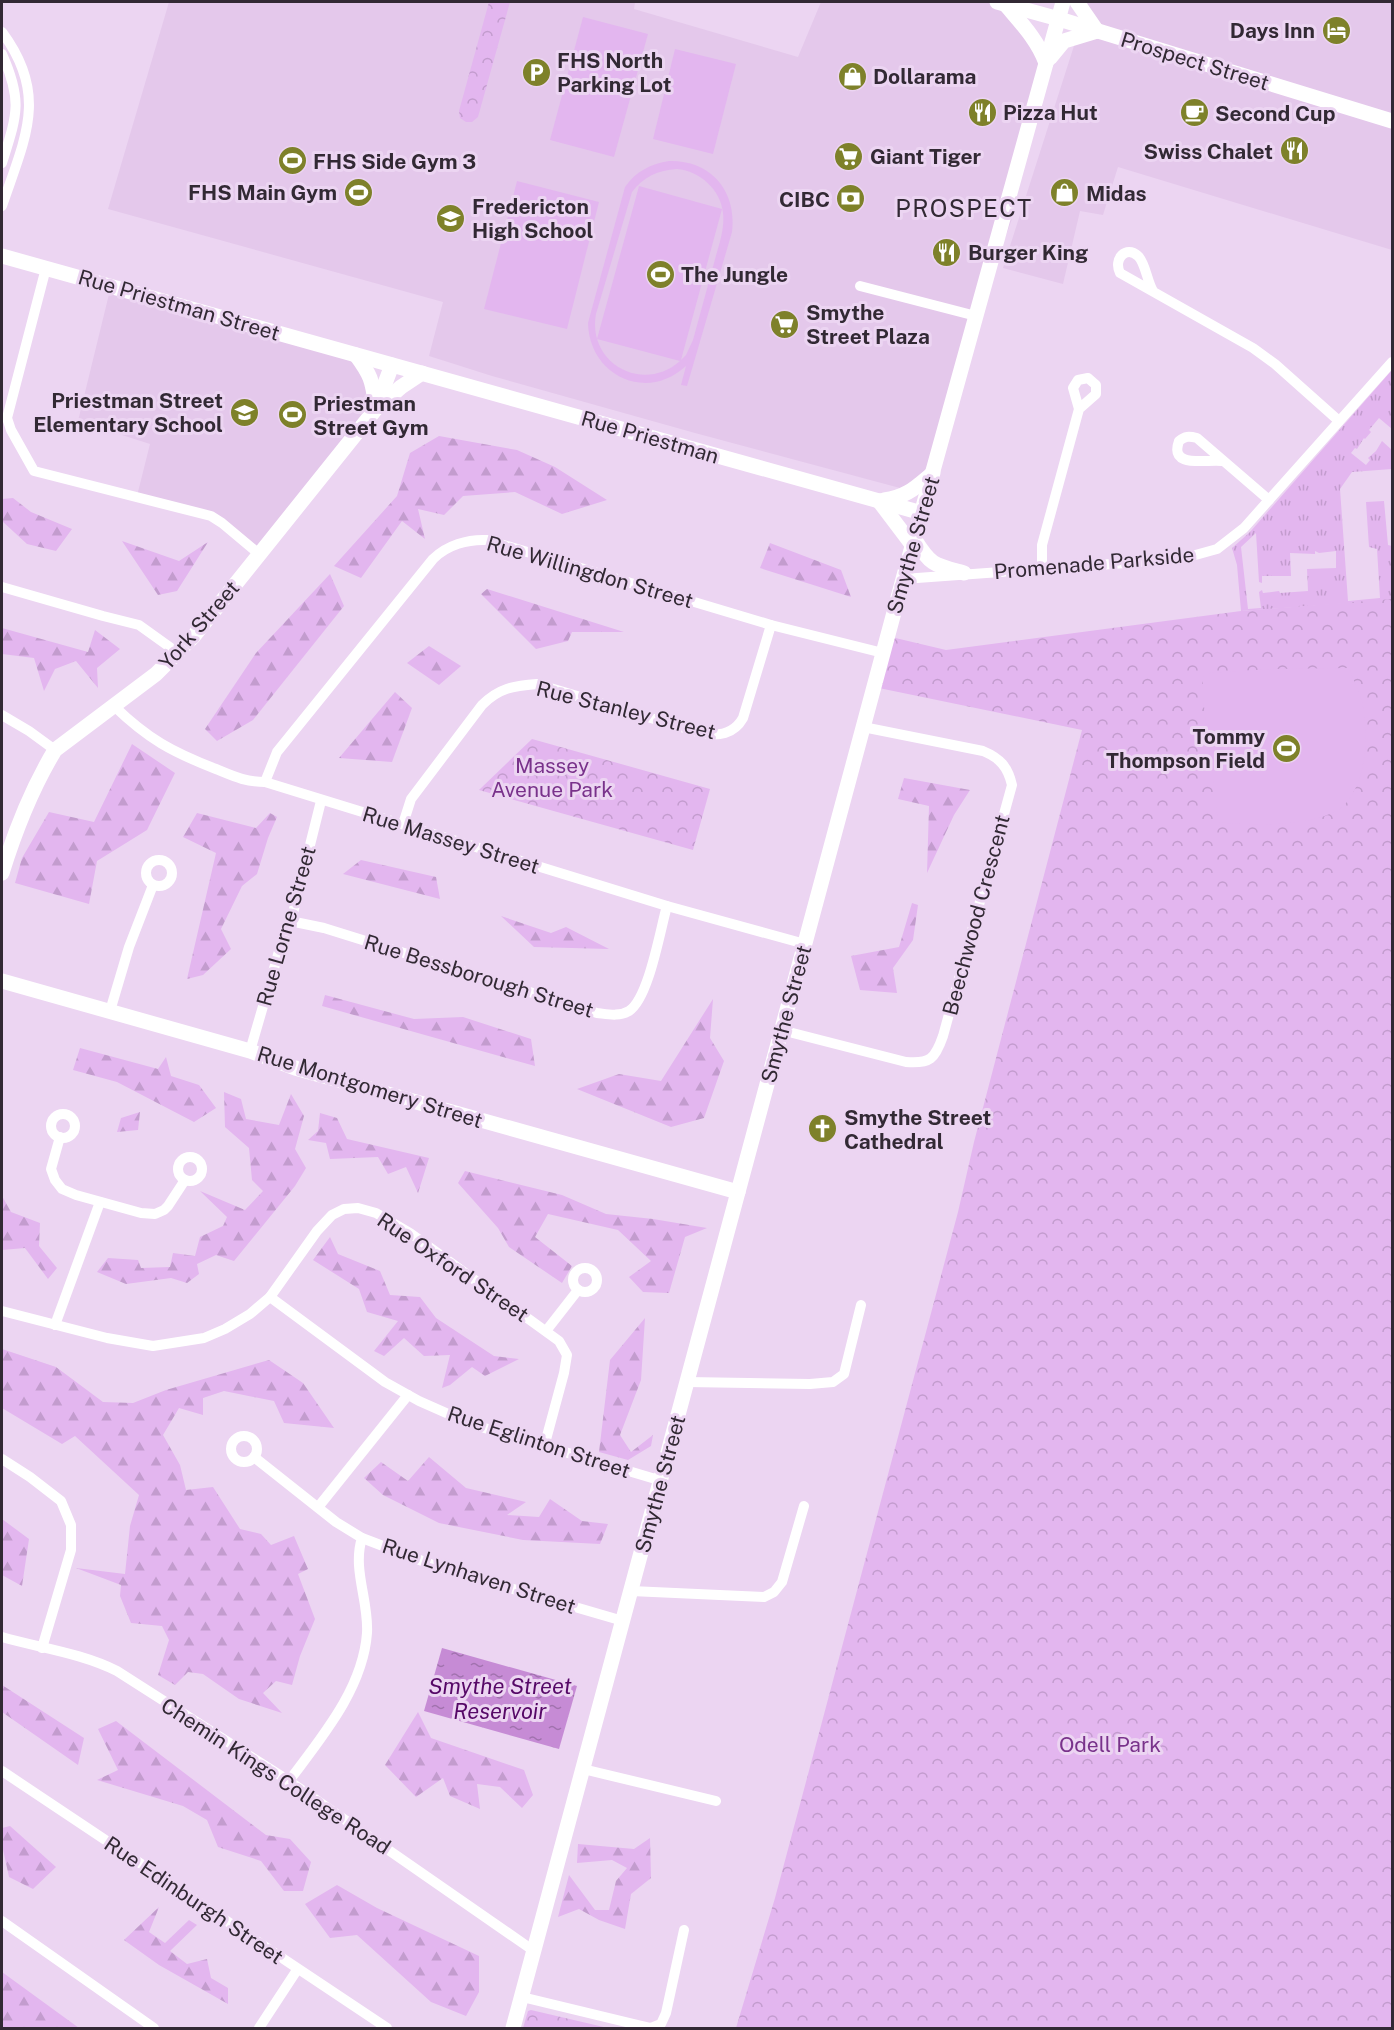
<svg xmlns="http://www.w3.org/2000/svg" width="1394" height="2030" viewBox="0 0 1394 2030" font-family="'Public Sans',sans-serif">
  <defs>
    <pattern id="grass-tufts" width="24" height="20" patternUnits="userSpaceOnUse" patternTransform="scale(1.5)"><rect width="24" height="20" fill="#e3b6ef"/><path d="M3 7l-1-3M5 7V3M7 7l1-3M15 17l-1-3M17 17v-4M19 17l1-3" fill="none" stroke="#c39cce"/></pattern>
    <pattern id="forest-firs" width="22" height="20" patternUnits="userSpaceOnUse" patternTransform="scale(1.5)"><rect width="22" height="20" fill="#e3b6ef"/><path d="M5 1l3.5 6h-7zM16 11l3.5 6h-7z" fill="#c39cce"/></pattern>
    <pattern id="park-crowns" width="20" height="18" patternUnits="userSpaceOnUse" patternTransform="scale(1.5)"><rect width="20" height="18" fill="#e3b6ef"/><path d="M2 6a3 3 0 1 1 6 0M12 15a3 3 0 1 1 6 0" fill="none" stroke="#c39cce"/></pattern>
    <pattern id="water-ripples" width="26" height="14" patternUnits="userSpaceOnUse" patternTransform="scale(1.5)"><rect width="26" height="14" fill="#c68bd5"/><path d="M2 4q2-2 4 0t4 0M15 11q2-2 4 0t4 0" fill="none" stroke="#a172ae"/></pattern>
  </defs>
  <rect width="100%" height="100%" fill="#ecd5f2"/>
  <!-- built -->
  <g fill="#e4c8eb">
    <polygon points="169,2 635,2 634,9 798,57 821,2 992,2 1010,7 1043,64 1012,219 976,316 933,473 900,488 695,433 492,376 429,356 443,302 108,209"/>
    <polygon points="1088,2 1392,2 1392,250 1118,167 1103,215 1080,211 1063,284 1003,268"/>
    <polygon points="111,286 356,355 375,410 259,554 222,523 137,496 150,444 78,421"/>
  </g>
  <!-- grass -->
  <path fill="url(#grass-tufts)" fill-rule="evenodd" d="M1392,370V429L1379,418L1369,430L1371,432L1365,439L1364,438L1357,449L1355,448L1351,453L1366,465L1370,460L1368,458L1376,451L1382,441L1392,450V469L1352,472L1340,489L1348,601L1380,598L1377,549L1369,547L1366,502L1384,501L1388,545L1392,546V600L1241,611L1237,565L1232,548L1250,532ZM1256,533L1259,582L1262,583V576H1291L1290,553L1315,554V551L1319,553L1336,551V568L1307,569L1308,591L1280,593L1279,591L1263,593L1262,590L1259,592L1261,608L1248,609L1241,547Z"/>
  <!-- forest -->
  <g fill="url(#forest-firs)">
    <polygon points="439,436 517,450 555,467 607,500 562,514 515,492 463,496 444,515 418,509 425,539 402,521 361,578 334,566 397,496 410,453"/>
    <polygon points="13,498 31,512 72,529 56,551 27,544 2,521 2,499"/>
    <polygon points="122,541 179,561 208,542 177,591 158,595"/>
    <polygon points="770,543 841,570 851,597 760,568"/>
    <polygon points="330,574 344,606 253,720 217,741 205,729 256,653"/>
    <polygon points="487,589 624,632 572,632 568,641 536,649 481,594"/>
    <polygon points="2,628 88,652 95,630 120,649 97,668 98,688 76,661 55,669 44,691 34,658 2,654"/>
    <polygon points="429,646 461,666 439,685 407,663"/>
    <polygon points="395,692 412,708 392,762 339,758"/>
    <polygon points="132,744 175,773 147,830 97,861 89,904 15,883 22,858 49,812 94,822"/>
    <polygon points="904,778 970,790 954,815 927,873 929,806 898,799"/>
    <polygon points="197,813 256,828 270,813 277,817 268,838 257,874 242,886 221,929 231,949 203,975 187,979 216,853 183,837"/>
    <polygon points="361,860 436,877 440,899 343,874"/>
    <polygon points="912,903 918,905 913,940 893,968 897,993 860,990 851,956 899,947"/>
    <polygon points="501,916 551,933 566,927 609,949 534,947"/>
    <polygon points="325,995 414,1019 463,1017 531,1039 535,1066 322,1006"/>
    <polygon points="713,999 710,1038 724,1061 704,1118 671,1127 577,1089 619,1074 661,1081"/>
    <polygon points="80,1048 158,1069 166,1057 171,1076 199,1085 216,1108 194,1122 117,1082 73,1070"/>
    <polygon points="224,1092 241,1099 246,1119 279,1125 291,1094 304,1116 295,1149 306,1168 295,1186 234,1261 216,1255 197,1264 199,1274 187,1283 171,1278 126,1284 97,1272 108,1258 138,1260 141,1268 170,1267 173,1253 195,1256 200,1237 223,1226 227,1217 200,1191 245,1210 263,1191 252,1180 249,1148 225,1127"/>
    <polygon points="140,1112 138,1130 117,1132 121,1118"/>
    <polygon points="320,1113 337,1118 347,1139 429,1158 418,1193 406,1167 388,1174 378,1157 330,1159 326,1143 308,1140 318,1131"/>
    <polygon points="465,1171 562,1195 606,1214 653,1219 707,1228 685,1237 669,1293 643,1292 629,1277 651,1261 618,1230 548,1214 535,1237 572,1266 562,1283 509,1247 498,1228 458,1183"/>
    <polygon points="2,1196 11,1212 40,1223 39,1246 57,1268 48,1279 25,1248 2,1250"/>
    <polygon points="330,1237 338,1254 380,1271 390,1295 420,1297 436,1318 494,1356 519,1359 485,1376 472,1367 450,1385 442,1388 450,1355 424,1356 404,1338 384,1356 374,1351 398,1321 367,1312 359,1289 313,1260"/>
    <polygon points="645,1318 641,1380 620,1435 631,1452 653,1435 651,1446 628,1460 599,1452 610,1360"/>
    <polygon points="2,1349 56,1367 103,1402 133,1403 166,1390 269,1360 303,1383 334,1428 284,1423 274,1401 224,1391 203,1398 203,1415 179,1408 163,1435 180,1465 186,1490 213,1487 240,1529 261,1534 271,1545 294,1536 308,1569 298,1574 315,1619 300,1656 292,1685 276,1681 263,1693 282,1713 239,1699 203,1674 188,1672 175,1685 158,1675 169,1640 162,1626 131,1623 120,1596 121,1585 76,1568 125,1574 130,1526 139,1495 75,1436 62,1444 2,1408"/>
    <polygon points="429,1457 466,1488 526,1502 507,1515 539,1517 550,1499 582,1521 608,1524 600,1544 523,1540 439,1523 383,1495 364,1478 381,1462 408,1481"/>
    <polygon points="2,1519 29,1539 22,1586 2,1575"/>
    <polygon points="2,1685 84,1738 78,1765 2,1712"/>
    <polygon points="418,1712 431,1738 524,1770 533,1795 522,1808 500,1787 477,1784 480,1809 450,1796 443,1778 416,1797 385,1765"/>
    <polygon points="116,1721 266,1835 290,1839 311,1862 303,1891 284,1891 261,1861 218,1847 207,1820 183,1806 97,1780 118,1770 98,1729"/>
    <polygon points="10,1826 56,1867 33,1889 9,1877 2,1845 2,1828"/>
    <polygon points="650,1838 651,1878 631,1894 625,1929 599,1920 579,1909 558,1917 569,1875 595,1910 609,1910 616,1881 627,1868 612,1860 577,1863 578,1844 634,1849"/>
    <polygon points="337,1885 377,1908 479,1956 479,1992 466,2016 431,2002 357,1935 330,1938 305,1904"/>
    <polygon points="159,1907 149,1932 165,1943 189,1920 197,1925 170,1951 187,1964 207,1959 211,1978 228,1988 228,2004 159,1965 124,1940"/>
    <polygon points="2,1972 79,2028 2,2028"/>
  </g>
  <!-- park -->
  <g fill="url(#park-crowns)">
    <polygon points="489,2 510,2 478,117 472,122 466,122 460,118 459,111"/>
    <polygon points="1392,599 1392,2028 736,2028 775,1898 958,1212 974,1142 1082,730 874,687 887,636 946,650 1241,611"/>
    <polygon points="532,739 710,789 693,850 479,790"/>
    <polygon points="531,2010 608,2028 523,2028 528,2011"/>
  </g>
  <!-- pitch -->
  <g fill="#e3b6ef" fill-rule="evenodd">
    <polygon points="583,17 648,34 614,157 550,140"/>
    <polygon points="675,49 736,64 713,154 653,139"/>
    <path d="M669,161C711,160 737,191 732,232L687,386L681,385L686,366C646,403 589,375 588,323L625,187C636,171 651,164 669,161ZM677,169C700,171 721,190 723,213C725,230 718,247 714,263C707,289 700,314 693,340L686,355L681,360L722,209L639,186L597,339L680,361C643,394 587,363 596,314L632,192C643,177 658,170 677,169Z"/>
    <polygon points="517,181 599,202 567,329 484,309"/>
    <path d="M1349,668C1353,679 1359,691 1362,702C1369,733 1367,779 1346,803C1325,828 1247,826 1218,822L1203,698V677L1210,673L1271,669Z"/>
  </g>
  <!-- water -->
  <polygon fill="url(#water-ripples)" points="442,1648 577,1686 559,1749 424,1711"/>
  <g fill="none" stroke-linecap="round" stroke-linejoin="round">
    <!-- street -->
    <g stroke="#fff" stroke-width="10">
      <path d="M2,32C49,95 25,138 2,206"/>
      <path d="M2,54C23,101 17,115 2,163"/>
      <polyline points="46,268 7,418 11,430 34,471 211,516 222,523 259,554"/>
      <polyline points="860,286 976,316"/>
      <path d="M1153,291C1147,281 1145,262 1138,256C1126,245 1113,259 1120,273L1253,348L1275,364L1339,421"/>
      <path d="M1222,461C1206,459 1169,469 1179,441C1185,436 1189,436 1197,438L1269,500"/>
      <polyline points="1042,568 1042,545 1079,409 1073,388 1078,380 1088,378 1096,385 1096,394 1079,409"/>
      <polyline points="903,579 1181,559 1217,549 1244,528 1392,362"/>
      <polyline points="2,587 103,616 139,625 178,653"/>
      <path d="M114,706C148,739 172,752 216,769C233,776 245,782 265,782L667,906L805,944"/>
      <polyline points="2,715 29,731 55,750"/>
      <path d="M265,782L277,752L433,559C447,545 468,539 487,540L771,625L883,653"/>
      <path d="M403,824L411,799L482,705C499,688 513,686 537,684L701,733C718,737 734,734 743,718L771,625"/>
      <circle cx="159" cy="873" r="13"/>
      <path d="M290,921L324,928L597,1013C607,1014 619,1017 629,1011C649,998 660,930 667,906"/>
      <polyline points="110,1011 129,947 153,885"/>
      <path d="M781,1030L906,1062C930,1064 935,1059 943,1036L1012,785C1008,767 1000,758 983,751L863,727"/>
      <polyline points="250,1051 282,941 293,913 321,801"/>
      <circle cx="63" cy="1126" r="12"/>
      <polyline points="60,1137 51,1169 55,1180 62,1189 76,1195 141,1213 155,1214 164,1210 168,1206 185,1180"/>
      <circle cx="190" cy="1169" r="12"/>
      <circle cx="585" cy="1280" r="12"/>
      <polyline points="270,1297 385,1382 419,1401 471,1424 652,1478 661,1479"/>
      <polyline points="2,1311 107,1338 153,1346 204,1338 225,1329 250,1314 270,1297 317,1231 332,1215 344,1209 358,1208 376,1213 410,1233 559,1341 567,1355 564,1373 544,1447"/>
      <polyline points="55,1325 100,1202"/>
      <polyline points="546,1331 578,1290"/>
      <polyline points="687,1382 810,1384 833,1382 844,1374 861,1305"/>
      <circle cx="244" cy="1449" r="13"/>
      <polyline points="254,1457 336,1522 362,1538 438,1567 623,1621"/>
      <polyline points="2,1459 30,1477 61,1501 71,1525 71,1550 42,1648"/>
      <polyline points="319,1506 408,1395"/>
      <polyline points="631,1591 764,1597 774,1592 782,1582 804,1506"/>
      <path d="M2,1637C40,1648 81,1653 117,1671L289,1781L534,1951"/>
      <polyline points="583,1769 716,1801"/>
      <polyline points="2,1771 387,2028"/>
      <path d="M289,1781C321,1738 363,1689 367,1633C369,1601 352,1569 362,1538"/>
      <polyline points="2,1921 154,2028"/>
      <polyline points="522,1997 638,2025 651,2028 661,2024 666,2013 684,1930"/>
      <polyline points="259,2028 297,1970"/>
    </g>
    <!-- secondary -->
    <g stroke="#fff" stroke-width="15">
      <polyline points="997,2 1059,19 1392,121"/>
      <polyline points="1077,2 1097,31"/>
      <path d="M1005,4C1021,23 1037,39 1046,63"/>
      <polyline points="1050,58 1064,41 1097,31"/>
      <polyline points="2,256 922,513"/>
      <path d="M356,355C370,374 373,381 375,404"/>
      <polyline points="377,408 401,387 422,373"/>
      <path d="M884,500C907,497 916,487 933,473"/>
      <polyline points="879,501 913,546"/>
      <path d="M915,540C931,566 935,565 964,573"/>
      <path d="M2,873C15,831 32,788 55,750L156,674L193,637L375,410L392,365"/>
      <polyline points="2,981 250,1051 295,1068 738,1192"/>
      <polyline points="513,2028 903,579 1063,2"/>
    </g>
  </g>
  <!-- icons -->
  <defs>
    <symbol id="hotel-disc" viewBox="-11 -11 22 22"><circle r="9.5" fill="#7e812a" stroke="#ecd5f2"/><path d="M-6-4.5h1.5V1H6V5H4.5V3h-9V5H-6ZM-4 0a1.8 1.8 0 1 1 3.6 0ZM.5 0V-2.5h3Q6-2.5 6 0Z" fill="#fff"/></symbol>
    <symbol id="parking-disc" viewBox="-11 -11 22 22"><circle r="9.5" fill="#7e812a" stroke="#ecd5f2"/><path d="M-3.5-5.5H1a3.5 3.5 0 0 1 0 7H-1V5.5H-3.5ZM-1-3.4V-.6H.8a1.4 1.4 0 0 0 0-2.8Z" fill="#fff"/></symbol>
    <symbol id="shop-disc" viewBox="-11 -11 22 22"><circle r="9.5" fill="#7e812a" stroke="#ecd5f2"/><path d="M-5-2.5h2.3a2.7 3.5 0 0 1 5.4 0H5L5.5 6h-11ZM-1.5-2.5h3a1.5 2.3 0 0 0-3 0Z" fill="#fff"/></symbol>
    <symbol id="restaurant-disc" viewBox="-11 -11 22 22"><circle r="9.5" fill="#7e812a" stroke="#ecd5f2"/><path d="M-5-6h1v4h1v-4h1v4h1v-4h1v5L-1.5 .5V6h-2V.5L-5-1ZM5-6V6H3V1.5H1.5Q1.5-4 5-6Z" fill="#fff"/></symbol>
    <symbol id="cafe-disc" viewBox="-11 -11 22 22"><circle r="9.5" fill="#7e812a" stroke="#ecd5f2"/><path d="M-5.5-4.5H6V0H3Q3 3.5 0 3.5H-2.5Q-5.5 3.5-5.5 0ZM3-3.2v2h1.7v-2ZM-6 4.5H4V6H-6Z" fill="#fff"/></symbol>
    <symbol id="supermarket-disc" viewBox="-11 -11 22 22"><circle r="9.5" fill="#7e812a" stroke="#ecd5f2"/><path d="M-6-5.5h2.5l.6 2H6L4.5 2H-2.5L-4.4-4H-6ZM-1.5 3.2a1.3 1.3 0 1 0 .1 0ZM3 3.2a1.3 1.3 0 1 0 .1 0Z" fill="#fff"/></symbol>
    <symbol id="stadium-disc" viewBox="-11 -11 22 22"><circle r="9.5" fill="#7e812a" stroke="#ecd5f2"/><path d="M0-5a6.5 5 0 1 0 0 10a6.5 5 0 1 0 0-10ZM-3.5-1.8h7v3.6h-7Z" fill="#fff"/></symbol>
    <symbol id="bank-disc" viewBox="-11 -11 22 22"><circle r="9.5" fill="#7e812a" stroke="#ecd5f2"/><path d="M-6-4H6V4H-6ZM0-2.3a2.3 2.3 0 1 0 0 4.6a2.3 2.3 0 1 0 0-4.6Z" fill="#fff"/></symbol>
    <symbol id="school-disc" viewBox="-11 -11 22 22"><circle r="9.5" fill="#7e812a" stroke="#ecd5f2"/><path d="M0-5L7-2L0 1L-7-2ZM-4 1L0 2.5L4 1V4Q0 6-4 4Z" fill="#fff"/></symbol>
    <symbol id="church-disc" viewBox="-11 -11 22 22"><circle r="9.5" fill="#7e812a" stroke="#ecd5f2"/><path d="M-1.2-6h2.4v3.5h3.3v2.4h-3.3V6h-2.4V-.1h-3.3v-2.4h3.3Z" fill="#fff"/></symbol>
  </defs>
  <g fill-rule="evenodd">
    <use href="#hotel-disc" x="1320" y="14" width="33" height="33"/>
    <use href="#parking-disc" x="520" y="56" width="33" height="33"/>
    <use href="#shop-disc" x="836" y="60" width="33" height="33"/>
    <use href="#restaurant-disc" x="966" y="96" width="33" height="33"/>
    <use href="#cafe-disc" x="1178" y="96" width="33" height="33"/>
    <use href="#restaurant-disc" x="1278" y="134" width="33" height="33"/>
    <use href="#supermarket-disc" x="832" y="140" width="33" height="33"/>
    <use href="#stadium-disc" x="276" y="144" width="33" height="33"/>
    <use href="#stadium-disc" x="342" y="176" width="33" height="33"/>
    <use href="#shop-disc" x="1048" y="176" width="33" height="33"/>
    <use href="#bank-disc" x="834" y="182" width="33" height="33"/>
    <use href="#school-disc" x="434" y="202" width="33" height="33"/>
    <use href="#restaurant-disc" x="930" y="236" width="33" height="33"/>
    <use href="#stadium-disc" x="644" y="258" width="33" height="33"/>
    <use href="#supermarket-disc" x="768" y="308" width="33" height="33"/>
    <use href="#school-disc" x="228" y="396" width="33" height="33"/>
    <use href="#stadium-disc" x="276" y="398" width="33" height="33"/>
    <use href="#stadium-disc" x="1270" y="732" width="33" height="33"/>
    <use href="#church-disc" x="806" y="1112" width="33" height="33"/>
  </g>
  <g text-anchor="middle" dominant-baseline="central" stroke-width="6" stroke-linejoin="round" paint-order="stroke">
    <!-- poi labels -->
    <g font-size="21" font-weight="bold" fill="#322934" stroke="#ecd5f2" text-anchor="start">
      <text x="1315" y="30" text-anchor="end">Days Inn</text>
      <text x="557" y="60">FHS North<tspan x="557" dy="24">Parking Lot</tspan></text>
      <text x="873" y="76">Dollarama</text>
      <text x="1003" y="112">Pizza Hut</text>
      <text x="1215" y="113">Second Cup</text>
      <text x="1273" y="151" text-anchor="end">Swiss Chalet</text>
      <text x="870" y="156">Giant Tiger</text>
      <text x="313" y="161">FHS Side Gym 3</text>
      <text x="337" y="192" text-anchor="end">FHS Main Gym</text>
      <text x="1086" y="193">Midas</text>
      <text x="830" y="199" text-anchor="end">CIBC</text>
      <text x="472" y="206">Fredericton<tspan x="472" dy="24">High School</tspan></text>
      <text x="968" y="252">Burger King</text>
      <text x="681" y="274">The Jungle</text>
      <text x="806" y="312">Smythe<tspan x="806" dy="24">Street Plaza</tspan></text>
      <text x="223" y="400" text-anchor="end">Priestman Street<tspan x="223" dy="24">Elementary School</tspan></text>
      <text x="313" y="403">Priestman<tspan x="313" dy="24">Street Gym</tspan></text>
      <text x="1265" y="736" text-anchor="end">Tommy<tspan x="1265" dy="24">Thompson Field</tspan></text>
      <text x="844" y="1117">Smythe Street<tspan x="844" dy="24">Cathedral</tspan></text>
    </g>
    <!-- street labels -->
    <g font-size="21" fill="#322934" stroke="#ecd5f2">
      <text transform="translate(1195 61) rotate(17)">Prospect Street</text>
      <text transform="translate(179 305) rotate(16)">Rue Priestman Street</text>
      <text transform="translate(650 437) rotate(16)">Rue Priestman</text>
      <text transform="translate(913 545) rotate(-74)">Smythe Street</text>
      <text transform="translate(1094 563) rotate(-5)">Promenade Parkside</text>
      <text transform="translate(590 572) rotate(16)">Rue Willingdon Street</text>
      <text transform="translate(199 625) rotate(-49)">York Street</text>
      <text transform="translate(626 710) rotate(14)">Rue Stanley Street</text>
      <text transform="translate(451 840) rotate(17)">Rue Massey Street</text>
      <text transform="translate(976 915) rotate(-75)">Beechwood Crescent</text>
      <text transform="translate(286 926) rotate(-74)">Rue Lorne Street</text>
      <text transform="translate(479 976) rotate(17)">Rue Bessborough Street</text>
      <text transform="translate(786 1014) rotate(-75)">Smythe Street</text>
      <text transform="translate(370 1087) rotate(17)">Rue Montgomery Street</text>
      <text transform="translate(453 1267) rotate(34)">Rue Oxford Street</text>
      <text transform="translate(539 1442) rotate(18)">Rue Eglinton Street</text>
      <text transform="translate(660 1484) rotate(-75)">Smythe Street</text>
      <text transform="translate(479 1576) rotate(18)">Rue Lynhaven Street</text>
      <text transform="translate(276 1776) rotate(33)">Chemin Kings College Road</text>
      <text transform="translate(194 1900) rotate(34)">Rue Edinburgh Street</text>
    </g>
    <!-- park labels -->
    <g font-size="21" fill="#79328b" stroke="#ecd5f2">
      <text x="552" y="765">Massey<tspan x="552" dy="24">Avenue Park</tspan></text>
      <text x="1110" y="1744">Odell Park</text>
    </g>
    <!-- water labels -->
    <g font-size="22" font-style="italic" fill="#560867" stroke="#ecd5f2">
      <text x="500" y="1686">Smythe Street<tspan x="500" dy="25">Reservoir</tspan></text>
    </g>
    <!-- quarter labels -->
    <g font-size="24" letter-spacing="1.5" fill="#322934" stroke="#ecd5f2">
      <text x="964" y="208">PROSPECT</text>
    </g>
  </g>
  <!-- border -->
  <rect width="1394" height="2030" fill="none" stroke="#322934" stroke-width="6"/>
</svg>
